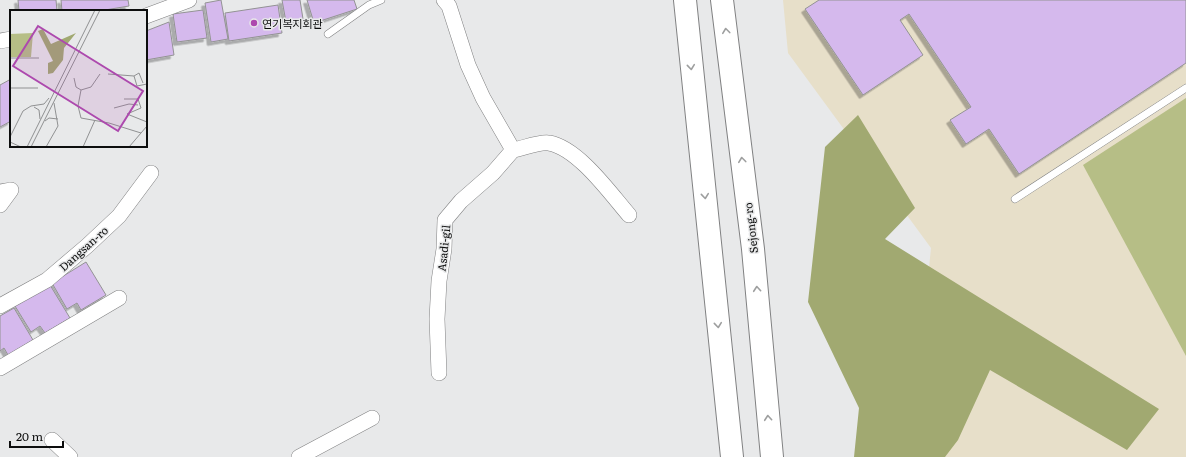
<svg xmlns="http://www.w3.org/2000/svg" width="1186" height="457" viewBox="0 0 1186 457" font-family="Literata,'Noto Sans KR',serif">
  <defs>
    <filter id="shadow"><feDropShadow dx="-3.5" dy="3.5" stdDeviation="0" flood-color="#0004"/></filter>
  </defs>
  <rect width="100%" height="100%" fill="#e8e9ea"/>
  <!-- industrial -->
  <polygon fill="#e7dfc9" points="783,0 1186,0 1186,457 910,457 931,248 788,53"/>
  <!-- green -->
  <polygon fill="#b6be86" points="1186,98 1186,356 1083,165"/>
  <!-- forest -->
  <polygon fill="#a1a971" points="858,115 915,208 885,239 1159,409 1127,450 990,370 958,440 945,457 854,457 859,408 808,302 825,147"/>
  <!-- building -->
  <g fill="#d5b9ed" stroke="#939394" filter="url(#shadow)">
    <polygon points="18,0 56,0 57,11 19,11"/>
    <polygon points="61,0 128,0 129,6 99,11 62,11"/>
    <polygon points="221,0 228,39 211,42 205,3"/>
    <polygon points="282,0 300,0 303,19 286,22"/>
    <polygon points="307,0 354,0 357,9 314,23"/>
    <polygon points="819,0 1186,0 1186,63 1019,174 989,129 966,144 950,120 971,107 909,14 900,20 923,55 863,95 805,9"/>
    <polygon points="278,5 282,33 229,41 225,13"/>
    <polygon points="203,10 207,38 177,42 173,14"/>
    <polygon points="169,22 174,55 146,60 146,31"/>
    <polygon points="11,79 11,121 0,127 0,85"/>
    <polygon points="86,262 106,295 81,310 77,303 67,309 52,283"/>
    <polygon points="50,285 70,318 45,333 40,326 31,332 15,306"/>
    <polygon points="14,308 33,340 8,355 4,348 0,351 0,316"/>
  </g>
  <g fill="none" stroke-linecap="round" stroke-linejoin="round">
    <defs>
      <g id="service">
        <polyline points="328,34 369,5 381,0"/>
        <polyline points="1015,199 1186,88"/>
      </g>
      <g id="minor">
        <path d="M444,0L449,6L468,65L483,98L513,150C521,149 541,141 549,143C578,148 610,193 629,215"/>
        <polyline points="146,16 189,0"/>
        <polyline points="0,41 11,39"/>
        <polyline points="0,192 11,190 0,205"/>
        <polyline points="0,306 47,280 87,246 119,216 151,173"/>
        <polyline points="0,368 119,298"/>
        <polyline points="439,373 437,319 439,281 444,249 445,220 461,201 493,173 513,150"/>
        <polyline points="52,440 70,457"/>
        <polyline points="299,457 372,418"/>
      </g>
      <g id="trunk">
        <polyline points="685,0 732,457"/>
        <polyline points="722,0 753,249 772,457"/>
      </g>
    </defs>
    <!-- service casing -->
    <use href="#service" stroke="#808182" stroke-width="8"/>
    <!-- minor casing -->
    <use href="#minor" stroke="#808182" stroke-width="16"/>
    <!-- trunk casing -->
    <use href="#trunk" stroke="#808182" stroke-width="24"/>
    <!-- service -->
    <use href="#service" stroke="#fff" stroke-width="7"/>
    <!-- minor -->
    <use href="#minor" stroke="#fff" stroke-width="15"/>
    <!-- trunk -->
    <use href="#trunk" stroke="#fff" stroke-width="22"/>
  </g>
  <!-- one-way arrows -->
  <defs><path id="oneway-chevron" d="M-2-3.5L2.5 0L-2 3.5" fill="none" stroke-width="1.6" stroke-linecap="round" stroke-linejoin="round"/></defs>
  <g stroke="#9e9f9f">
    <use href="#oneway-chevron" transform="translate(726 31) rotate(-97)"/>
    <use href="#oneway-chevron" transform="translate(691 67) rotate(84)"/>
    <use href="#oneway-chevron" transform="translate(742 160) rotate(-97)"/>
    <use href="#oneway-chevron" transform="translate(705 196) rotate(84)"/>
    <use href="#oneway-chevron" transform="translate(757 289) rotate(-95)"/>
    <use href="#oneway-chevron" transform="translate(718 325) rotate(84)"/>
    <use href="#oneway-chevron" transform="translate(768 418) rotate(-95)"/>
  </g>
  <!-- markers -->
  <circle fill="#ad49ae" stroke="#e8e9ea" stroke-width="1.5" cx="254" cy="23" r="4"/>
  <g text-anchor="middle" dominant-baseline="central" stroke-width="3" stroke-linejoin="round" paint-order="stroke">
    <!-- poi labels -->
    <g font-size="11" fill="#0d0e0e" stroke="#e8e9ea" text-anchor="start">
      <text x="262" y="23">연기복지회관</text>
    </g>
    <!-- street labels -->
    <g font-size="11" fill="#0d0e0e" stroke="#e8e9ea">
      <text transform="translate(750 228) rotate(-97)">Sejong-ro</text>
      <text transform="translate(83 248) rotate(-42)">Dangsan-ro</text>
      <text transform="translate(443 248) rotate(-84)">Asadi-gil</text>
    </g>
  </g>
  <!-- overview -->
  <g transform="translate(10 10)">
    <rect width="137" height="137" fill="#e8e9ea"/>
    <path d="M23,23L21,47H0V24Z" fill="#b6be86"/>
    <path d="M33,19L41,34L66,23L54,38L53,50L43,63L38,64V53L43,51L28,21Z" fill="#a1a971"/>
    <path fill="none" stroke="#909192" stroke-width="1" d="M0,48H29M98,64L124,66L127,76L137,74M124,66L129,63L133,73M64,68L66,77L71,80L68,96L71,108L99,113L131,123M0,78H28M71,80L81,77L90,64M114,89H128L131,98L117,104L137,112M24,97L29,100L30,109M104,98L119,94L128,95M35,111L39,108L48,109M0,127L13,101L21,96L34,94L39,88M0,132L11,137M17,137L85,0M21,137L90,0M36,137L48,116L44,93M73,137L85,110M119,137L137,116"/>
    <path fill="#ad49ae" fill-opacity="0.15" stroke="#ad49ae" stroke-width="2" d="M28,16L133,81L108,121L3,56Z"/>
    <rect width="137" height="137" fill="none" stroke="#0d0e0e" stroke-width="2"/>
  </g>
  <!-- scale -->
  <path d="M10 441v6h53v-6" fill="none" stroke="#0d0e0e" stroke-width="2"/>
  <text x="16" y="441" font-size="12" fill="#0d0e0e" stroke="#e8e9ea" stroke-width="3" paint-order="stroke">20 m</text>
</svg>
